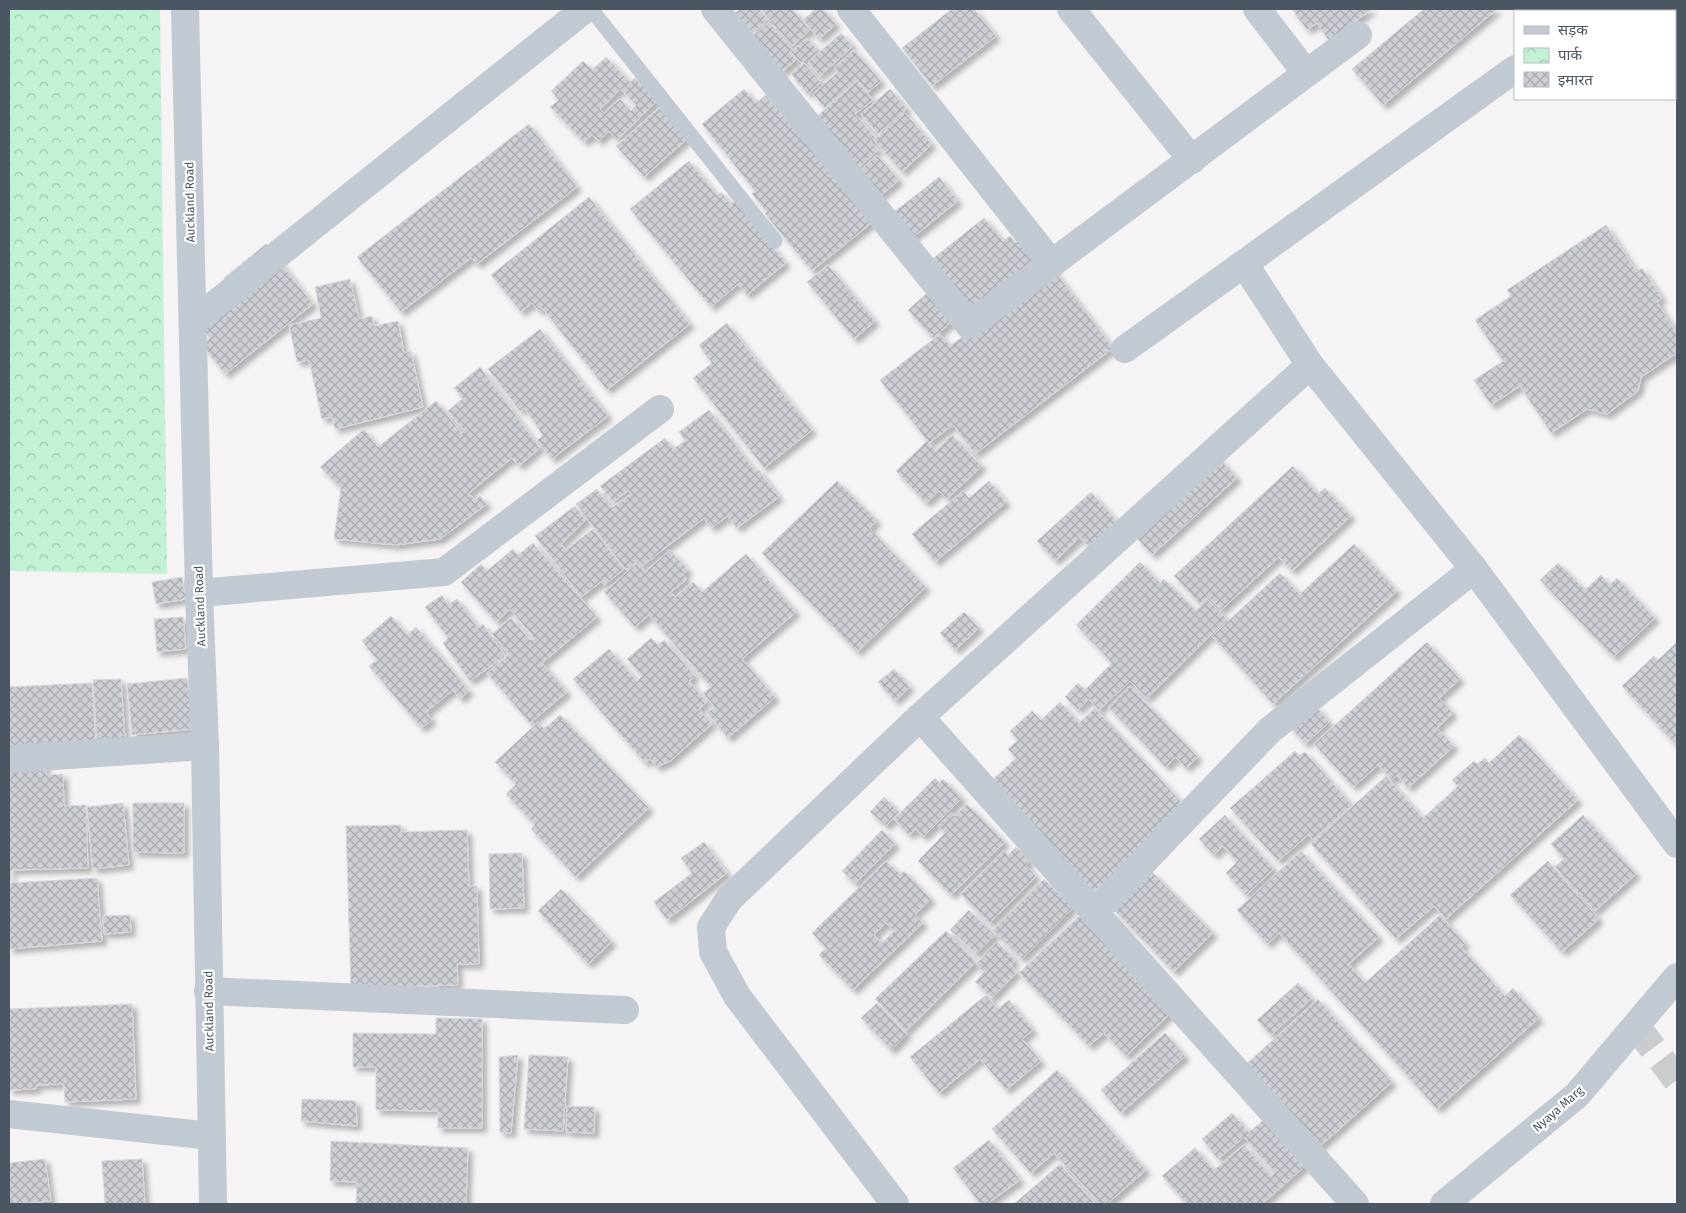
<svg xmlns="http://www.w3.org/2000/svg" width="1686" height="1213" viewBox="0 0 1686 1213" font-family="'Fira Sans','Noto Sans Devanagari',sans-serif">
  <defs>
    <pattern id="park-crowns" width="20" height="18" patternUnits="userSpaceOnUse" patternTransform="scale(1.25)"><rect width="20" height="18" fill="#c3f1d5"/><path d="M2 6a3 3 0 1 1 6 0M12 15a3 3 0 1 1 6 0" fill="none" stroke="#a0c6b0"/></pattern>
    <pattern id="building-cross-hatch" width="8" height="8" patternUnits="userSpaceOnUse" patternTransform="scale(1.25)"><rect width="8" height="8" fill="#cdcfd5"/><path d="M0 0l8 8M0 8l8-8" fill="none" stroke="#a8abb0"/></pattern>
    <filter id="shadow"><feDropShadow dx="4.5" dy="4.5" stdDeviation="2.5" flood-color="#0004"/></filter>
  </defs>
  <rect width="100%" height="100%" fill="#f5f3f3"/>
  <!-- park -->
  <polygon fill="url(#park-crowns)" points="9,9 160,9 167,574 9,571"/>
  <!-- building -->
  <g fill="url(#building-cross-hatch)" stroke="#d7d9de" fill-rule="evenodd" filter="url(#shadow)">
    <polygon points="740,9 759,9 768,20 753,33 735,13"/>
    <polygon points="765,9 792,9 810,30 792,46 762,11"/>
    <polygon points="816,9 823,9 836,24 819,39 803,20"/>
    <polygon points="952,9 974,9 996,36 932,86 902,48"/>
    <polygon points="1292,9 1372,9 1329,41 1317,23 1307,30"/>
    <polygon points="1424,9 1497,9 1383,105 1352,69"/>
    <polygon points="769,22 792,49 789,52 796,60 782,72 751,37"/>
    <polygon points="841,33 853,46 820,76 808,62"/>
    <polygon points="807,38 817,49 801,63 791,52"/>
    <polygon points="854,50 881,81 868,92 857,80 825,108 813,94 838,72 834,68"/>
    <path d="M606,57L630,82L635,78L657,101L617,140L609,131L599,141L592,135L584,142L550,107L559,100L551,91L583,61L592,70ZM621,89L636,105L631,111L620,99L604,113L600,109Z"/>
    <polygon points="804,63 821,82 808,94 791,74"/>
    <polygon points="857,81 873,100 855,114 875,137 870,141 878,150 858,168 814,119"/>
    <polygon points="744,89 756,103 766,95 777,109 787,102 880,216 812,271 765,214 767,212 752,194 755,191 702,124"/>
    <polygon points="890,89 907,109 878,134 861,114"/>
    <polygon points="659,108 687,139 644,177 616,146"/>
    <polygon points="905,113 932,144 902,172 874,140"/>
    <polygon points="529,124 577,187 477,264 471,258 401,312 357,257"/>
    <polygon points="877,155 899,180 878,198 857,174"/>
    <polygon points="689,161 717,195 721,192 731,204 735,201 786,263 747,295 738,284 711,307 630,209"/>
    <polygon points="939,177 958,201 908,241 889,216"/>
    <polygon points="589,197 690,324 607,390 542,308 539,311 532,303 521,312 491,275"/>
    <polygon points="984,218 1003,241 1010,236 1016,243 1023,237 1041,260 968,318 926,264"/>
    <polygon points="1606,225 1637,272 1642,268 1662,298 1657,302 1677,334 1677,353 1641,377 1638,391 1607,414 1587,409 1551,433 1520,386 1491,405 1474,380 1503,361 1475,320 1511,296 1507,290"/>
    <polygon points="266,244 313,304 225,374 203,346 210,338 183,304 238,297 224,278"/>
    <polygon points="828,265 875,321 854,339 807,282"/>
    <polygon points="1054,270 1113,348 975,454 953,425 929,443 880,380 940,334 950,346"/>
    <polygon points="350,279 359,319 372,316 374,326 398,321 404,353 411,351 423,407 335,429 332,417 322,419 309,360 297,362 289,325 321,318 315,287"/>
    <polygon points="934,287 959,315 933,338 908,310"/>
    <polygon points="727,323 812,430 764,468 693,378 712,363 699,345"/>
    <polygon points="540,329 608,416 552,459 537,440 543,436 535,423 524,408 520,411 488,369"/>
    <polygon points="480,367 540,448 519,466 512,458 469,493 475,500 480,496 487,504 440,539 396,545 334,539 341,488 320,467 364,429 378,447 436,401 462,433 464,431 448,411 463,398 454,388"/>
    <polygon points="709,410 756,472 759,470 779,497 737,528 728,516 711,528 704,518 642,566 638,560 626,570 576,504 597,489 611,508 631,494 629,490 613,502 600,486 665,438 673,449 685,441 679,432"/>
    <polygon points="952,435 982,466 947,499 939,491 926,503 896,471 927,441 936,451"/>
    <polygon points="1218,457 1237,478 1152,555 1137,538"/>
    <polygon points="1293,466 1318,494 1325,488 1351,516 1292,571 1279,557 1221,610 1208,597 1200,604 1174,576"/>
    <polygon points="837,481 877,521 869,528 926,587 857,652 762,553"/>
    <polygon points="989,481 1006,502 935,562 912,534 963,491 969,498"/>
    <polygon points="1091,492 1117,521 1089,547 1080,537 1055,561 1037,541"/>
    <polygon points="575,506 586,520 561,544 566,550 593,529 624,569 604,585 602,581 581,597 535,536"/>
    <polygon points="533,543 597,617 542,663 567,692 530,723 487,673 509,654 492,634 511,618 530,640 534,638 510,609 496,622 461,582 481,564 487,571 513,549 518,555"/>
    <polygon points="1354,544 1397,591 1273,704 1212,636 1280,573 1300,594"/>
    <polygon points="670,550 688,570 683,575 687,579 671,592 675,597 693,582 702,592 746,554 796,612 742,659 775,697 728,738 707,713 714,707 703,693 711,687 649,615 635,627 604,592 637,563 645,572"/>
    <polygon points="1140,562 1160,583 1164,579 1196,611 1207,599 1227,619 1147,698 1130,681 1099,710 1089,699 1078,710 1065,697 1078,683 1085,690 1112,663 1076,625"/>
    <polygon points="1558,563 1585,590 1601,575 1610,585 1617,578 1655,618 1613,657 1540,580"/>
    <polygon points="182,577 186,599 156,604 152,582"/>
    <polygon points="442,595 448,605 457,599 478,628 483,624 505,656 470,681 443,643 448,638 425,607"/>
    <polygon points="964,612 979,628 955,650 940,633"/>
    <polygon points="391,616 407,635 416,627 469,691 460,699 453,690 426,712 432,720 421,728 369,666 377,660 362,641"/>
    <polygon points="183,617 186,649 157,652 154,619"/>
    <polygon points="651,638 658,645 664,640 695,676 689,681 707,702 699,709 712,724 670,761 657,767 650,759 645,763 573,679 609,649 637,681 642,676 627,659"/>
    <polygon points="1427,642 1460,679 1439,698 1453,713 1437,728 1454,746 1408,788 1397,775 1392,780 1378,765 1353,787 1314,744"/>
    <polygon points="1677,642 1677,746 1622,686 1654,656 1658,660"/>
    <polygon points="894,669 910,687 895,701 878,682"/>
    <polygon points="187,678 193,729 132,735 127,684"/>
    <polygon points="121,679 125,739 97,741 93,680"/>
    <polygon points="92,683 96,747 9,746 9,687"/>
    <polygon points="1130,686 1198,757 1186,768 1176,757 1166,767 1108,707"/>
    <polygon points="1060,702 1079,723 1095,708 1186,807 1092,894 989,783 1016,758 1008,749 1018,740 1010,731 1032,711 1041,720"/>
    <polygon points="1315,705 1329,722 1305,744 1290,727"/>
    <polygon points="560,715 649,808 576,877 531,829 535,825 506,794 516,784 495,762 538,722 544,729"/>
    <polygon points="1519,735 1578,800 1446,919 1434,906 1396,939 1311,844 1386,776 1423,818 1458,786 1452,780 1474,761 1477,764 1485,758 1489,763"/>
    <polygon points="1295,751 1299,756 1305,752 1352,805 1313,840 1308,835 1278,861 1230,808"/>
    <polygon points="45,761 46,775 63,774 64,806 86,805 88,868 11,870 11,880 9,880 9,762"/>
    <polygon points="935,778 939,783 943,779 962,798 923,837 916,829 909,835 894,819"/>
    <polygon points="884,797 899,812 886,826 870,812"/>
    <polygon points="123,803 129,865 93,869 87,807"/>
    <polygon points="133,803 184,803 184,853 133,852"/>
    <polygon points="967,804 1005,842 951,895 918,861 945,833 938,826 951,813 955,816"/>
    <polygon points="1225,815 1274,869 1246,895 1226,873 1237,862 1223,846 1214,855 1199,839"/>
    <polygon points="1583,815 1636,874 1595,911 1555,867 1564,859 1551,844"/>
    <polygon points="401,825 401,832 467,830 469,886 477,886 479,964 457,964 458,985 351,988 346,826"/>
    <polygon points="882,830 895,844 855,884 842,871"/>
    <polygon points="704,842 727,873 667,920 654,902 692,873 681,858"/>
    <polygon points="1016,847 1030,860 1026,865 1036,876 990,923 961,894 1004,850 1008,855"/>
    <polygon points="1301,851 1379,937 1349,964 1365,983 1440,915 1465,943 1461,947 1505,996 1513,988 1539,1018 1437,1109 1279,933 1267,944 1237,910"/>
    <polygon points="522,853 524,908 490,909 489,854"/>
    <path d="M886,861L900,874L904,871L931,899L915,914L923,923L853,990L819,955L826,948L812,933ZM886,923L894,931L882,943L874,935Z"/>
    <polygon points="1548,861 1599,919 1562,952 1510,895"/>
    <polygon points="1152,872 1213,933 1174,972 1114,910"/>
    <polygon points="97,878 102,941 9,949 9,883"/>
    <polygon points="1044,879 1073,908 1022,959 993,930"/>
    <polygon points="561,889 612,942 588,964 538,911"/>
    <polygon points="969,910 995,935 976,954 950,930"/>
    <polygon points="130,915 131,932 104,934 103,916"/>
    <polygon points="1079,916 1136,976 1177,1007 1126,1056 1104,1033 1089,1046 1019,973"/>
    <polygon points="946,931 976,962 906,1031 875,999"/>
    <polygon points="997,942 1015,960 1011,965 1017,972 992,998 975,982 984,972 976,964"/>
    <polygon points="1298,983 1312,998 1271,1035 1257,1020"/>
    <polygon points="986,995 998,1009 1009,1000 1033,1030 1022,1039 1041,1061 1006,1090 980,1059 939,1093 910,1057"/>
    <polygon points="1318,999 1392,1082 1316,1150 1242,1068"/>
    <polygon points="877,1003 907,1034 891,1050 861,1018"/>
    <polygon points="132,1004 136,1099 65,1102 64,1084 36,1085 36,1089 9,1090 9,1009"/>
    <polygon points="436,1018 482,1019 482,1128 438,1128 438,1111 376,1110 376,1067 353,1067 353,1033 436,1034"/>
    <polygon points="1165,1033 1185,1056 1121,1113 1101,1090"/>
    <polygon points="518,1055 511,1133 500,1132 499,1057"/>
    <polygon points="529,1055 568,1057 563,1131 524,1129"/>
    <polygon points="1057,1070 1146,1170 1107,1204 1100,1204 1054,1153 1031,1173 992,1129"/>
    <polygon points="302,1099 356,1101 357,1126 301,1121"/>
    <polygon points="567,1106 595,1107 594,1133 566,1132"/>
    <polygon points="1232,1113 1249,1132 1272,1113 1312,1160 1262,1204 1187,1204 1162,1176 1195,1148 1214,1170 1244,1145 1271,1176 1275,1173 1244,1137 1218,1159 1202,1139"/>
    <polygon points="989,1140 1020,1180 987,1204 980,1204 953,1168"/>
    <polygon points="331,1141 468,1148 466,1204 356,1204 357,1182 330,1181"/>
    <polygon points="45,1159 51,1201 9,1204 9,1163"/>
    <polygon points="142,1159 145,1204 105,1204 102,1161"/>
    <polygon points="1060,1164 1095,1204 1014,1204"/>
  </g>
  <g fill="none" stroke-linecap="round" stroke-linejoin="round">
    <!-- minor-tunnel -->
    <polyline stroke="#caccce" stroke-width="28" stroke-dasharray="28 14" stroke-linecap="butt" points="1636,1026 1677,1080"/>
    <!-- service -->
    <polyline stroke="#c1cad2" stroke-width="15" points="591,9 775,241"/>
    <!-- minor -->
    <g stroke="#c1cad2" stroke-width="28">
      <polyline points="715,9 969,325 1358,35"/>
      <polyline points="851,9 1052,264"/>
      <polyline points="1071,9 1192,160"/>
      <polyline points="1257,9 1306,73"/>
      <polyline points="1558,11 1559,9"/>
      <polyline points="1245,265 1310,365 1474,569 1677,844"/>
      <polyline points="193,322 585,9"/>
      <polyline points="1125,349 1515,69"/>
      <polyline points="199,593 444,572 660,409"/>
      <polyline points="920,717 1355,1204"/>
      <polyline points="9,759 205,746"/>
      <polyline points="1094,913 1270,730 1474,569"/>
      <polyline points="208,991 625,1010"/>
      <polyline points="9,1114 211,1136"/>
      <polyline points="895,1204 737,996 713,952 711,927 729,899 920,717 1310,365"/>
    </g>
    <!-- tertiary -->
    <g stroke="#c1cad2" stroke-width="28">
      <polyline points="185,9 199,593 205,746 213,1204"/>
      <polyline points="1444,1204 1577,1095 1677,977"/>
    </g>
  </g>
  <g text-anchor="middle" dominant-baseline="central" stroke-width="4.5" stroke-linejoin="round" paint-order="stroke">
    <!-- street labels -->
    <g font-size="12" fill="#4a5661" stroke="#fff">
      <text transform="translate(190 202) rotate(-91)">Auckland Road</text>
      <text transform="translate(200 606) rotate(-92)">Auckland Road</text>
      <text transform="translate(209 1011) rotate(-91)">Auckland Road</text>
      <text transform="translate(1558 1109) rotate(-41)">Nyaya Marg</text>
    </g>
  </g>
  <!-- border -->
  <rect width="1686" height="1213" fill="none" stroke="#4a5661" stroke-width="20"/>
  <!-- legend -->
  <rect x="1514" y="10" width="162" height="90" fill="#ffffff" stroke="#b7bbc0"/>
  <rect x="1524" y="26" width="25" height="8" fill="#c1cad2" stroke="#b7bbc0"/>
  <text x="1558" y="35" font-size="15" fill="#4a5661">सड़क</text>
  <rect x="1524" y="48" width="25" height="15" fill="url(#park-crowns)" stroke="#b7bbc0"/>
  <text x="1558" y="60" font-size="15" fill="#4a5661">पार्क</text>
  <rect x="1524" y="72" width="25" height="15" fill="url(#building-cross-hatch)" stroke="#b7bbc0"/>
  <text x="1558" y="85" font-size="15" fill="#4a5661">इमारत</text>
</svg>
